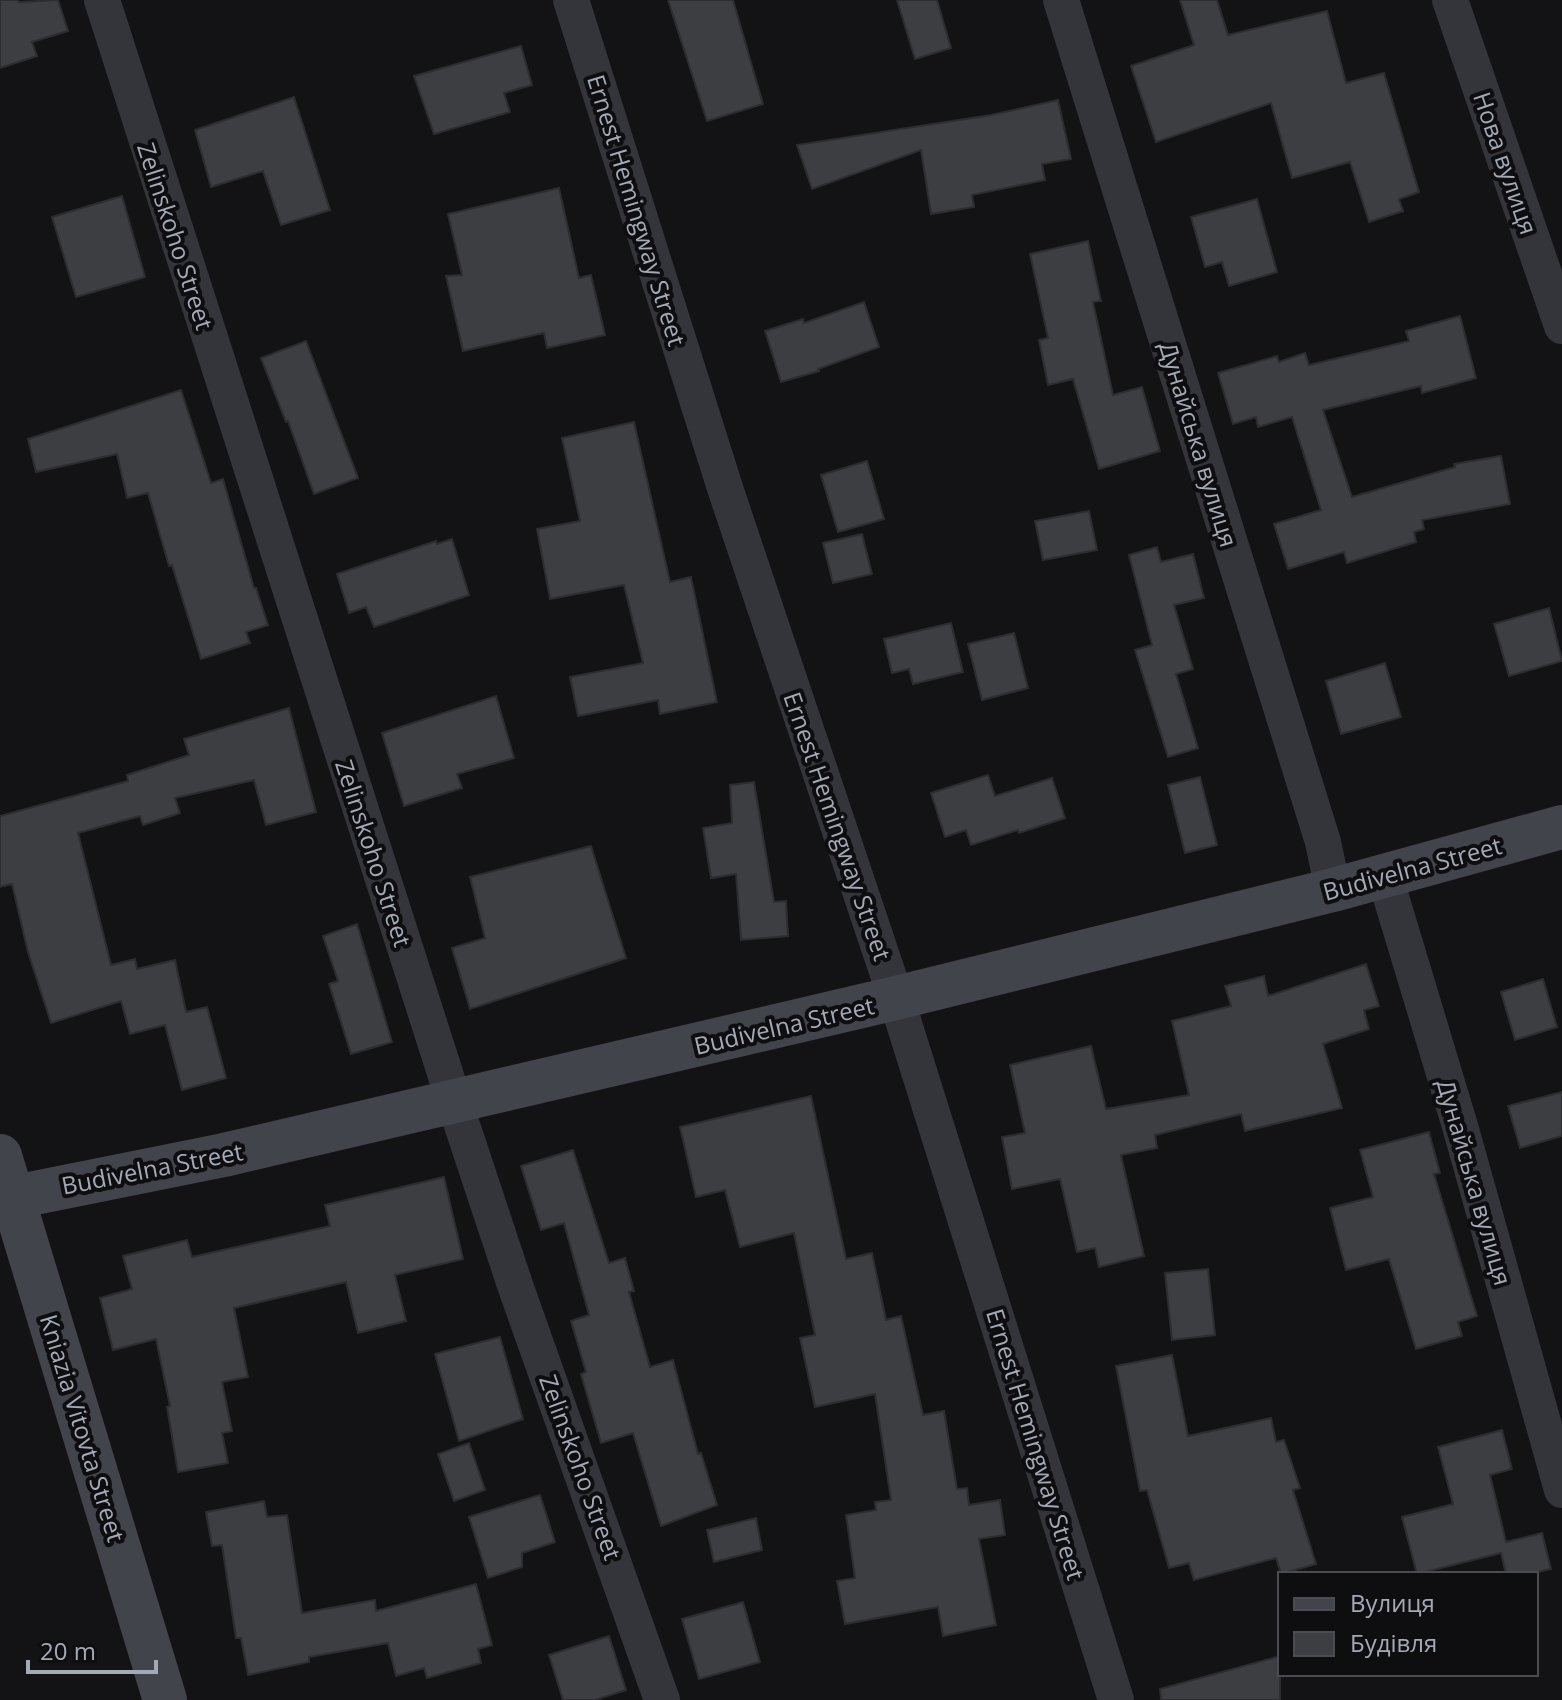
<svg xmlns="http://www.w3.org/2000/svg" width="1562" height="1700" viewBox="0 0 1562 1700" font-family="'Open Sans',sans-serif">
  <rect width="100%" height="100%" fill="#131315"/>
  <!-- building -->
  <g fill="#3c3e42" stroke="#2d2d31" stroke-width="2">
    <polygon points="0,0 18,0 19,2 58,0 68,31 32,42 37,56 0,68"/>
    <polygon points="668,0 733,0 763,104 707,121"/>
    <polygon points="897,0 937,0 951,48 915,59"/>
    <polygon points="1180,0 1217,0 1228,35 1327,11 1346,83 1384,73 1419,192 1399,199 1403,211 1369,222 1350,162 1292,178 1271,103 1156,142 1131,66 1194,45"/>
    <polygon points="521,46 532,85 504,93 510,112 434,134 414,76"/>
    <polygon points="294,97 330,210 281,225 263,171 211,187 195,130"/>
    <polygon points="1058,100 1071,159 1042,164 1045,180 972,195 974,207 931,214 921,150 812,189 797,145 991,115"/>
    <polygon points="559,188 579,278 591,275 605,335 547,348 544,333 463,351 446,276 462,275 448,214"/>
    <polygon points="122,196 145,277 76,297 52,217"/>
    <polygon points="1257,199 1277,272 1229,286 1222,262 1205,267 1191,217"/>
    <polygon points="1088,241 1101,301 1093,302 1113,395 1142,387 1160,451 1099,469 1073,379 1048,385 1039,340 1048,338 1030,254"/>
    <polygon points="864,302 879,347 818,369 819,371 781,382 765,331 803,319 804,323"/>
    <polygon points="1460,316 1476,378 1422,393 1421,386 1323,410 1352,497 1455,467 1454,464 1501,456 1510,504 1422,520 1424,529 1414,532 1416,542 1347,563 1344,552 1288,569 1274,524 1321,510 1292,417 1258,427 1256,417 1233,424 1218,373 1277,356 1279,362 1305,353 1309,365 1409,341 1406,331"/>
    <polygon points="306,341 358,478 314,494 288,421 286,422 261,358"/>
    <polygon points="181,390 211,483 223,479 254,588 256,588 268,625 246,632 250,643 201,659 172,565 169,566 148,493 127,498 117,454 36,472 28,439"/>
    <polygon points="634,422 670,582 691,577 717,702 660,714 658,700 578,716 570,677 643,663 624,585 550,599 537,529 580,521 562,438"/>
    <polygon points="867,461 884,519 838,532 821,475"/>
    <polygon points="1089,511 1097,550 1043,560 1035,521"/>
    <polygon points="862,534 872,574 833,583 823,543"/>
    <polygon points="452,539 469,595 374,627 366,607 349,613 337,574 436,541 437,544"/>
    <polygon points="1157,547 1161,562 1193,554 1204,598 1174,605 1193,669 1176,674 1198,748 1168,757 1135,650 1152,645 1129,555"/>
    <polygon points="1549,608 1562,661 1509,676 1494,624"/>
    <polygon points="951,623 963,672 913,684 909,669 892,673 884,639"/>
    <polygon points="1014,633 1028,688 982,700 968,644"/>
    <polygon points="1385,663 1401,717 1341,734 1326,681"/>
    <polygon points="496,696 514,758 457,774 462,788 404,806 382,733"/>
    <polygon points="289,708 316,812 266,825 254,780 175,798 180,813 143,825 140,816 78,833 111,965 135,959 137,969 175,960 186,1012 207,1007 226,1078 182,1090 165,1025 130,1034 121,1001 51,1023 28,952 12,884 0,887 0,816 128,781 127,775 189,755 184,739"/>
    <polygon points="988,775 995,796 1052,778 1065,818 1019,833 1018,830 971,845 966,830 945,837 931,793"/>
    <polygon points="1200,777 1217,845 1185,853 1168,785"/>
    <polygon points="754,782 774,902 786,901 788,936 741,940 736,874 711,878 703,828 732,823 730,785"/>
    <polygon points="591,846 626,958 470,1009 452,948 485,938 470,877"/>
    <polygon points="357,924 392,1042 351,1054 329,984 338,981 323,936"/>
    <polygon points="1366,964 1379,1006 1364,1010 1369,1029 1323,1044 1342,1108 1245,1131 1241,1114 1155,1135 1157,1148 1121,1155 1144,1256 1099,1267 1095,1248 1077,1252 1060,1179 1012,1189 1002,1137 1025,1133 1010,1065 1091,1046 1106,1109 1189,1095 1172,1021 1231,1006 1225,986 1264,976 1268,996"/>
    <polygon points="1543,979 1557,1027 1515,1040 1501,992"/>
    <polygon points="1562,1092 1562,1136 1520,1148 1508,1106"/>
    <polygon points="811,1096 846,1259 872,1253 886,1320 901,1316 923,1415 944,1411 957,1489 967,1488 969,1505 1000,1500 1005,1535 979,1539 996,1625 943,1636 938,1607 845,1624 837,1581 855,1578 846,1515 876,1510 875,1502 891,1500 875,1394 815,1407 800,1338 815,1335 794,1233 740,1247 725,1190 696,1197 680,1127"/>
    <polygon points="1429,1132 1440,1173 1434,1174 1477,1316 1458,1322 1462,1336 1416,1349 1389,1259 1346,1270 1330,1208 1373,1197 1360,1150"/>
    <polygon points="573,1150 609,1263 625,1258 634,1291 629,1292 650,1367 673,1360 698,1454 701,1453 717,1505 661,1526 633,1433 601,1443 581,1374 586,1372 571,1321 589,1315 564,1223 541,1230 521,1166"/>
    <polygon points="444,1177 463,1259 395,1275 406,1321 358,1333 346,1282 234,1308 248,1377 222,1382 232,1431 222,1433 228,1463 178,1472 167,1407 170,1406 156,1339 113,1350 100,1298 132,1289 123,1256 187,1240 192,1257 330,1226 325,1205"/>
    <polygon points="1208,1269 1215,1335 1172,1340 1165,1273"/>
    <polygon points="500,1337 523,1419 459,1441 435,1354"/>
    <polygon points="1172,1355 1188,1436 1271,1418 1276,1442 1284,1440 1300,1488 1293,1490 1316,1564 1281,1574 1276,1558 1194,1580 1189,1563 1169,1568 1147,1490 1140,1491 1116,1366"/>
    <polygon points="1502,1430 1512,1469 1490,1475 1506,1542 1542,1533 1551,1569 1529,1574 1506,1574 1501,1553 1417,1574 1402,1517 1453,1504 1438,1447"/>
    <polygon points="469,1443 485,1490 454,1501 438,1454"/>
    <polygon points="540,1495 555,1542 522,1553 522,1567 488,1578 469,1517"/>
    <polygon points="264,1501 267,1517 287,1515 302,1613 375,1600 376,1611 476,1584 492,1645 478,1649 481,1663 427,1678 424,1668 396,1676 388,1643 309,1657 309,1662 248,1675 241,1638 236,1638 222,1545 212,1546 206,1512"/>
    <polygon points="756,1518 762,1550 714,1562 707,1530"/>
    <polygon points="743,1602 760,1662 699,1679 682,1619"/>
    <polygon points="609,1636 626,1690 595,1700 563,1700 549,1655"/>
    <polygon points="1280,1656 1280,1700 1161,1700 1160,1689"/>
  </g>
  <g fill="none" stroke-linecap="round" stroke-linejoin="round">
    <!-- street -->
    <g stroke="#34353a" stroke-width="36">
      <polyline points="102,0 454,1101 515,1285 662,1700"/>
      <polyline points="571,0 726,491 896,998 1116,1700"/>
      <polyline points="1061,0 1323,842 1333,890"/>
      <polyline points="1450,0 1562,326"/>
      <polyline points="1384,874 1460,1126 1562,1490"/>
    </g>
    <!-- secondary -->
    <g stroke="#41444a" stroke-width="44">
      <polyline points="0,1156 165,1700"/>
      <polyline points="0,1200 224,1155 896,998 1333,890 1562,827"/>
    </g>
  </g>
  <g text-anchor="middle" dominant-baseline="central" stroke-width="8" stroke-linejoin="round" paint-order="stroke">
    <!-- street labels -->
    <g font-size="24" fill="#a3aab6" stroke="#0e0e10">
      <text transform="translate(1506 163) rotate(71)">Нова вулиця</text>
      <text transform="translate(637 210) rotate(73)">Ernest Hemingway Street</text>
      <text transform="translate(176 236) rotate(72)">Zelinskoho Street</text>
      <text transform="translate(1199 444) rotate(73)">Дунайська вулиця</text>
      <text transform="translate(838 826) rotate(71)">Ernest Hemingway Street</text>
      <text transform="translate(374 853) rotate(72)">Zelinskoho Street</text>
      <text transform="translate(1412 868) rotate(-15)">Budivelna Street</text>
      <text transform="translate(784 1025) rotate(-13)">Budivelna Street</text>
      <text transform="translate(152 1168) rotate(-11)">Budivelna Street</text>
      <text transform="translate(1475 1182) rotate(74)">Дунайська вулиця</text>
      <text transform="translate(83 1428) rotate(73)">Kniazia Vitovta Street</text>
      <text transform="translate(1036 1444) rotate(73)">Ernest Hemingway Street</text>
      <text transform="translate(581 1467) rotate(70)">Zelinskoho Street</text>
    </g>
  </g>
  <!-- legend -->
  <rect x="1278" y="1572" width="260" height="104" fill="#0e0e10" stroke="#4a4c52" stroke-width="2"/>
  <rect x="1294" y="1598" width="40" height="12" fill="#41444a" stroke="#4a4c52" stroke-width="2"/>
  <text x="1350" y="1612" font-size="24" fill="#a3aab6">Вулиця</text>
  <rect x="1294" y="1632" width="40" height="24" fill="#3c3e42" stroke="#4a4c52" stroke-width="2"/>
  <text x="1350" y="1652" font-size="24" fill="#a3aab6">Будівля</text>
  <!-- scale -->
  <path d="M28 1660v12h128v-12" fill="none" stroke="#a3aab6" stroke-width="4"/>
  <text x="40" y="1660" font-size="24" fill="#a3aab6" stroke="#0e0e10" stroke-width="6" paint-order="stroke">20 m</text>
</svg>
